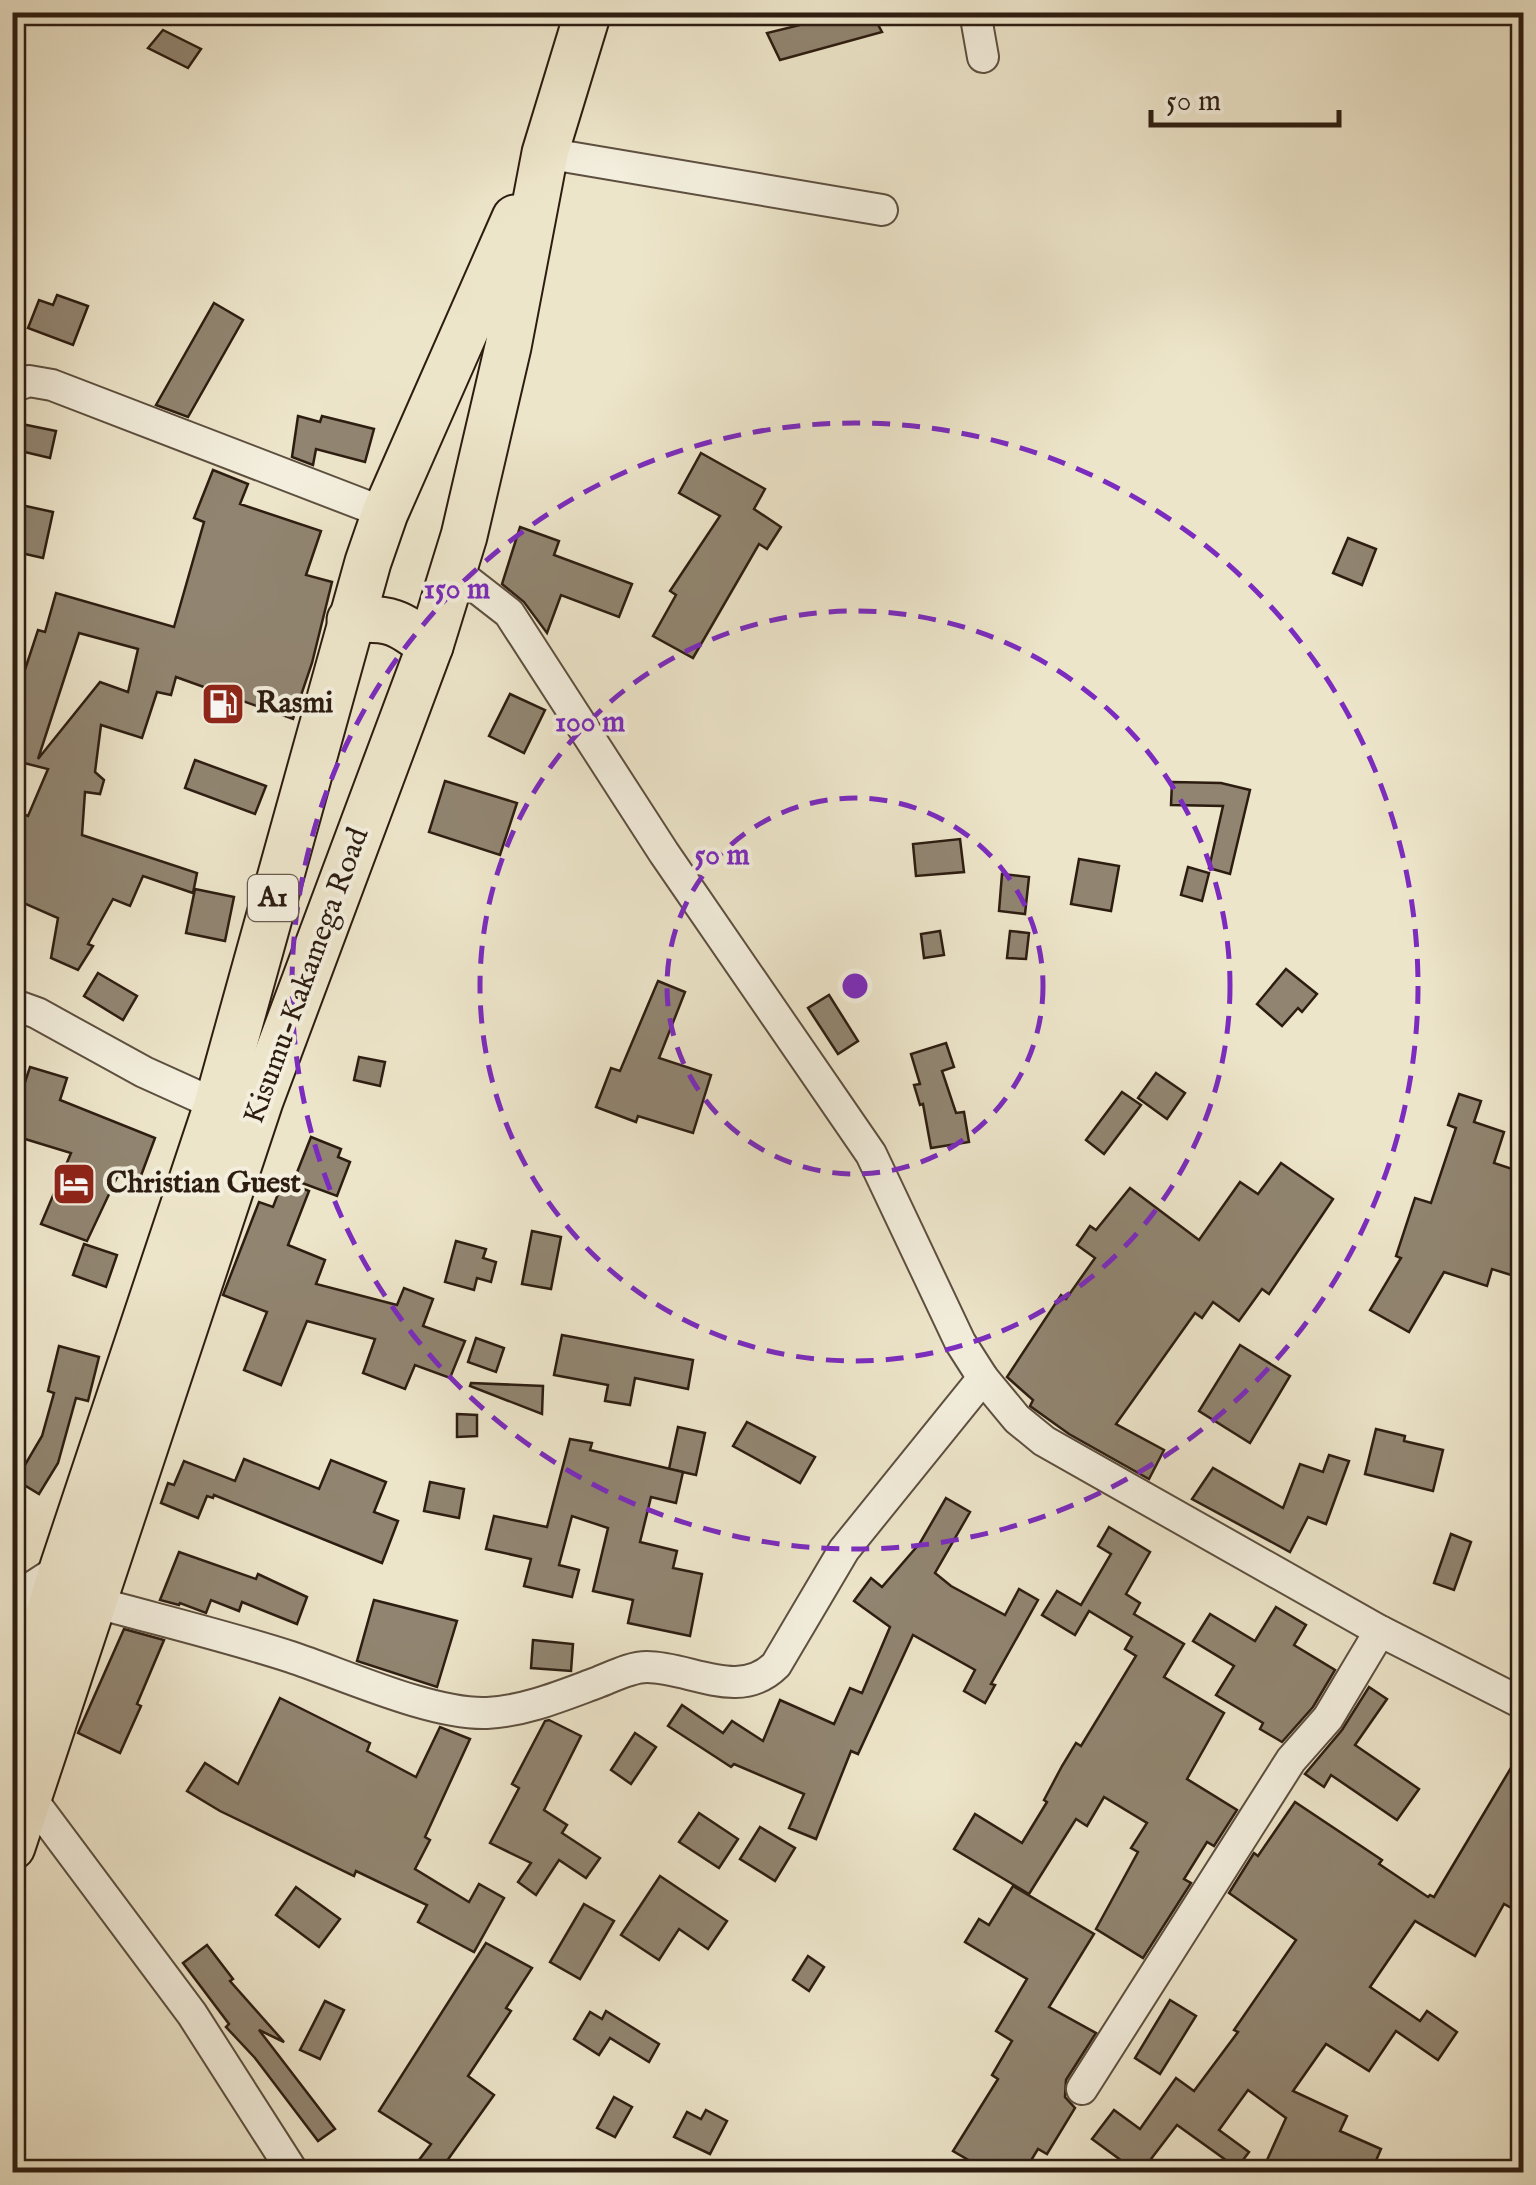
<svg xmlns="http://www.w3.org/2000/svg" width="1536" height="2185" viewBox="0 0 1536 2185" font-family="'IM FELL English',serif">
  <rect width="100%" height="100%" fill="#ede5ca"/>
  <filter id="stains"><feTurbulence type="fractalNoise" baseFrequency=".002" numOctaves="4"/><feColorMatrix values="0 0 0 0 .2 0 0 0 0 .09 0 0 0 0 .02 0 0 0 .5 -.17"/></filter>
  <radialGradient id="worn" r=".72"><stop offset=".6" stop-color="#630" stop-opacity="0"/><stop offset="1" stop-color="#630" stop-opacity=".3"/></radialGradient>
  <!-- building -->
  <g fill="#918571" stroke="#2d1d11" stroke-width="2.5" fill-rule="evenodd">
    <polygon points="853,12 871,12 882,32 780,60 767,33"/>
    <polygon points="163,30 201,49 188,68 148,48"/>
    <polygon points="57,295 88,306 73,345 28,328 39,300 53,305"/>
    <polygon points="214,303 243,320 188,417 156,405"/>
    <polygon points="298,416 320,422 322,416 374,429 365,462 316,449 313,465 292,457"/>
    <polygon points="12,422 56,431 50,458 12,449"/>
    <polygon points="701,453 765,489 754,509 781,527 767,549 759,544 693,658 653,636 676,595 670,591 720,516 679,493"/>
    <path d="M213,470L248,484L240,504L321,531L306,575L332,582L312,663L293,719L176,677L171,695L157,692L142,738L101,725L95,772L104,780L100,794L85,792L82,835L197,873L193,893L143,876L130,906L113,899L88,944L93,946L78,970L51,958L58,918L12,898V810L28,816L48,769L12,760V709L38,630L45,632L56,593L174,627L204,522L194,518ZM79,633L138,649L128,692L100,682L38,759Z"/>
    <polygon points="12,503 53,512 43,558 12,551"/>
    <polygon points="520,527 559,541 554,555 632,584 619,617 561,595 547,633 524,602 502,584"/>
    <polygon points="1348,538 1376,549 1362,585 1333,573"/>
    <polygon points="510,694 545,710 524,753 489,736"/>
    <polygon points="195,760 266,786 255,814 185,788"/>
    <polygon points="445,781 517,803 500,855 429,832"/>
    <polygon points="1172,782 1221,783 1250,790 1230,874 1209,868 1223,806 1171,805"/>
    <polygon points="960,839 964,872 916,876 913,844"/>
    <polygon points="1079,859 1119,866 1111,911 1071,904"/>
    <polygon points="1188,867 1209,873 1202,901 1181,895"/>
    <polygon points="1002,874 1029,877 1025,914 999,911"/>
    <polygon points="195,889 234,897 225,941 186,933"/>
    <polygon points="940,931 944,955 924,958 921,934"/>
    <polygon points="1010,931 1029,933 1026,959 1007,958"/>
    <polygon points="1286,969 1317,994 1302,1012 1298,1008 1282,1026 1257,1004"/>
    <polygon points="98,973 137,996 123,1020 84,996"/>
    <polygon points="658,981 685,992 659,1058 711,1075 693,1133 638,1116 636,1122 596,1107 611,1068 620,1071"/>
    <polygon points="829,995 858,1041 838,1054 808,1008"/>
    <polygon points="946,1043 954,1067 942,1071 956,1113 964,1112 969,1142 931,1148 923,1104 920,1105 914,1085 920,1084 911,1054"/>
    <polygon points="359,1057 385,1062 380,1086 354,1080"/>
    <polygon points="30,1067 67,1078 60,1100 155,1138 139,1181 119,1173 87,1241 41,1224 71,1153 12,1135 12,1121"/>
    <polygon points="1156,1073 1185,1093 1167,1119 1138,1098"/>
    <polygon points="1122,1092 1141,1105 1104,1154 1086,1140"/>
    <polygon points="1459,1094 1481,1101 1474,1122 1504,1132 1494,1163 1524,1173 1524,1279 1492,1269 1487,1286 1444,1272 1409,1332 1370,1310 1401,1258 1396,1256 1415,1198 1431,1203 1456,1128 1448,1125"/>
    <polygon points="311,1137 341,1149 338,1157 350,1162 337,1196 294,1180"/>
    <polygon points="1281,1163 1333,1199 1269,1294 1262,1289 1239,1321 1213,1302 1202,1318 1195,1313 1116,1424 1164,1450 1149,1479 1069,1434 1030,1406 1033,1400 1007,1377 1061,1295 1066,1299 1095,1258 1077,1245 1090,1226 1096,1230 1130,1188 1199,1240 1240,1182 1258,1194"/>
    <polygon points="283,1181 309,1191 288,1245 325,1260 316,1284 397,1305 404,1288 433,1299 423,1326 465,1341 450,1378 415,1365 405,1389 363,1373 375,1339 307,1321 281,1385 244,1370 267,1312 223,1295 259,1202 273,1207"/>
    <polygon points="532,1231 561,1237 551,1289 522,1284"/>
    <polygon points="456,1241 486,1249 483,1258 496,1262 491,1282 477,1278 474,1290 445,1282"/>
    <polygon points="84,1244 117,1255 106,1287 73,1275"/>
    <polygon points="562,1335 693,1360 688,1389 635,1378 630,1405 605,1401 608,1385 554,1375"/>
    <polygon points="476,1338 504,1348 496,1372 468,1362"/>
    <polygon points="1240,1345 1290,1376 1250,1443 1199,1411"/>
    <polygon points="59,1346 99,1357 88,1401 76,1398 58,1463 39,1494 16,1480 42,1436 54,1393 48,1391"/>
    <polygon points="471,1383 543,1386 542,1414 470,1386"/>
    <polygon points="457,1414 477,1415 477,1436 457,1437"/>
    <polygon points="747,1422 815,1457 800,1483 733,1446"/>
    <polygon points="678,1427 705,1433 696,1475 669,1469"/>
    <polygon points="1376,1429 1405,1436 1404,1441 1443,1450 1433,1491 1365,1474"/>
    <polygon points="570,1439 592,1443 590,1450 683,1472 676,1503 651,1497 640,1542 677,1551 673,1568 702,1574 690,1636 628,1623 633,1600 593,1591 608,1528 572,1516 559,1565 579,1570 572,1597 524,1586 531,1559 486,1549 494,1516 547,1527"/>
    <polygon points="1329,1455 1349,1461 1326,1524 1308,1517 1290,1552 1192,1499 1213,1468 1283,1508 1300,1464 1323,1472"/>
    <polygon points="244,1459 319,1489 331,1460 386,1482 374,1512 398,1521 382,1563 214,1495 213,1498 207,1496 198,1518 161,1503 168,1483 174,1485 184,1461 235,1481"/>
    <polygon points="430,1482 464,1489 459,1518 424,1511"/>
    <polygon points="946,1498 970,1512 935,1573 951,1586 1005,1615 1019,1589 1038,1600 991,1684 995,1685 985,1703 964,1691 975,1670 913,1635 858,1754 851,1751 816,1839 789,1828 804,1794 734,1764 731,1767 668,1726 682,1705 723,1733 732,1721 763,1741 780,1700 834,1724 850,1688 862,1693 890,1627 854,1601 871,1578 882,1587 920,1543"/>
    <polygon points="1109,1527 1150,1552 1126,1594 1140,1603 1134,1614 1184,1644 1164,1677 1224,1713 1187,1779 1237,1810 1214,1846 1207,1842 1184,1879 1191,1883 1143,1958 1096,1929 1138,1852 1131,1848 1147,1823 1104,1797 1087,1826 1076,1819 1029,1894 954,1849 975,1814 1022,1843 1047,1802 1044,1800 1062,1766 1076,1743 1081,1746 1136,1656 1125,1649 1132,1637 1089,1611 1075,1635 1042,1615 1057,1591 1081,1605 1111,1554 1098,1546"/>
    <polygon points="1451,1534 1471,1542 1454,1590 1434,1583"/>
    <polygon points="179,1552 256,1579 258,1574 307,1597 297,1624 242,1602 239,1611 211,1600 206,1613 180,1603 179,1605 160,1600"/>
    <polygon points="374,1600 457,1621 437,1687 357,1661"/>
    <polygon points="1276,1607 1306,1625 1294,1645 1335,1670 1313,1707 1282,1742 1260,1729 1263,1723 1216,1695 1234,1666 1193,1641 1210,1614 1255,1641"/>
    <polygon points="124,1629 164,1640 137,1704 141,1706 120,1753 78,1733"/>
    <polygon points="533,1640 573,1644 571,1671 531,1668"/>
    <polygon points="1369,1687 1387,1699 1355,1745 1419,1789 1397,1820 1331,1775 1324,1787 1305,1774 1342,1730"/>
    <polygon points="280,1698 370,1743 367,1751 416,1777 440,1727 470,1739 425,1837 430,1840 415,1869 469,1902 479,1884 504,1898 474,1952 418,1922 427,1905 356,1871 354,1876 220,1811 187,1791 205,1763 238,1784"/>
    <polygon points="549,1720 581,1736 544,1810 567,1825 562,1833 600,1858 586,1878 559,1860 536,1895 518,1882 531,1863 490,1843 519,1788 512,1784 545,1721"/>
    <polygon points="635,1733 656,1747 631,1784 611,1770"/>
    <polygon points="1524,1746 1524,1915 1504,1904 1475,1956 1415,1921 1370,1987 1420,2021 1427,2011 1457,2032 1438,2060 1396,2031 1369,2071 1326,2044 1293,2091 1347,2116 1340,2131 1381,2149 1372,2170 1361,2165 1358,2172 1296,2172 1267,2160 1286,2118 1248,2090 1219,2130 1249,2152 1237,2168 1177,2125 1151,2159 1169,2172 1137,2172 1092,2139 1114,2110 1140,2129 1176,2078 1194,2091 1238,2032 1234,2030 1296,1940 1229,1893 1254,1853 1258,1856 1295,1802 1382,1860 1379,1864 1428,1897 1430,1895 1434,1897"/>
    <polygon points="699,1813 738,1839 719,1868 679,1842"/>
    <polygon points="760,1827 795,1848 775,1881 740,1859"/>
    <polygon points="660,1876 727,1921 708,1949 679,1929 659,1960 621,1935"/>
    <polygon points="1013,1886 1094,1934 1049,2007 1096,2033 1066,2080 1065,2097 1075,2108 1047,2154 1038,2149 1024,2172 989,2172 953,2151 998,2079 992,2075 1012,2041 996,2031 1027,1979 965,1942 979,1919 989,1925"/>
    <polygon points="296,1887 340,1919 319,1947 276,1915"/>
    <polygon points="584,1904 614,1921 580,1979 550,1962"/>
    <polygon points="486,1943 532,1968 506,2008 511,2011 468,2076 494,2095 439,2172 410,2172 431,2144 379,2111"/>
    <polygon points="207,1945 233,1979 230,1981 284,2042 259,2030 335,2129 318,2141 255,2058 226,2027 229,2024 183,1963"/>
    <polygon points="808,1956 824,1967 809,1991 793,1980"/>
    <polygon points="1170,2000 1196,2016 1160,2074 1135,2058"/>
    <polygon points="325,2001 344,2010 320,2059 300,2050"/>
    <polygon points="606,2011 659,2044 649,2062 610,2038 599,2055 574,2039 590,2012 602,2019"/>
    <polygon points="614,2097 632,2107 615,2137 597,2128"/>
    <polygon points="706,2110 727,2121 710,2154 674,2137 687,2112 701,2119"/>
  </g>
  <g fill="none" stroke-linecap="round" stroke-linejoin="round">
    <defs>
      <g id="minor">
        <polyline points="975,12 983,57"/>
        <polyline points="545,153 882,210"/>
        <polyline points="12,387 29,381 52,385 385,513"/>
        <polyline points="455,571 509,613 664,853 871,1154 960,1342 983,1378 1017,1419 1044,1441 1380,1631 1524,1704"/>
        <polyline points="12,1004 37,1013 144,1072 217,1105"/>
        <path d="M94,1602C159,1620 226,1636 291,1657C345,1675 432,1715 487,1713C525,1711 561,1696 596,1683C612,1677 630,1667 647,1667C690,1667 739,1702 776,1665L844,1550L983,1378"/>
        <polyline points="12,1625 29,1589 63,1567"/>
        <polyline points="30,1797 192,2014 293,2172"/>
        <polyline points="1082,2089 1291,1760 1328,1718 1380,1631"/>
        <polyline points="1522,2172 1524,2170"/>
      </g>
      <g id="highway">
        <path d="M350,620C390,617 399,622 430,646"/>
        <polyline points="12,1735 63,1567 217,1105 368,562 385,513 515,218"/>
        <polyline points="12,1847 260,1101 430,646 464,536 508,347 545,153 588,12"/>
      </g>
    </defs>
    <!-- minor casing -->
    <use href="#minor" stroke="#5d4f3f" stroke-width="34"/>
    <!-- highway casing -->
    <use href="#highway" stroke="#2d1d11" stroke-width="49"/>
    <!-- minor -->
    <use href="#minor" stroke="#f3eedd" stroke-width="30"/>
    <!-- highway -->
    <use href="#highway" stroke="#ede5ca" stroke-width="45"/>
  </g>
  <!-- distance rings -->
  <g fill="none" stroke="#7b2cbf" stroke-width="5" stroke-dasharray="18 12">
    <circle cx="855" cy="986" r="188"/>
    <circle cx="855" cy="986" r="375"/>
    <circle cx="855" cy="986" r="563"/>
  </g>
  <!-- icons -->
  <defs>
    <symbol id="fuel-square" viewBox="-11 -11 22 22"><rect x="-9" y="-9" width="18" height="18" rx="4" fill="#8f2418" stroke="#f3eedd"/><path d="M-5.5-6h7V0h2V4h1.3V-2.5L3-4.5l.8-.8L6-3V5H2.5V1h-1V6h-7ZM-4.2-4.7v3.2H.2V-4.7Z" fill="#fff"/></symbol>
    <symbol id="hotel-square" viewBox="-11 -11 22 22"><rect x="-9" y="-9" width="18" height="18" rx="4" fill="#8f2418" stroke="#f3eedd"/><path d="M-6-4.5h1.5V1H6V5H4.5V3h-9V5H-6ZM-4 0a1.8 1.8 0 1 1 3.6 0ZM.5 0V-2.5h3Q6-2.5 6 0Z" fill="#fff"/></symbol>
  </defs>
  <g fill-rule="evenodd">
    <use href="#fuel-square" x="198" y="679" width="50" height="50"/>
    <use href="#hotel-square" x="49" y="1159" width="50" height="50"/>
  </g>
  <g text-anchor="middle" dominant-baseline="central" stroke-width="8" stroke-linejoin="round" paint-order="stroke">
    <!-- shield labels -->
    <rect fill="#f3eedd" stroke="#685c4e" stroke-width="2.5" x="248" y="875" width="50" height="46" rx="8"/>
    <g font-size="28" font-weight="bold" fill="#2d1d11">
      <text x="273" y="898">A1</text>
    </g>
    <!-- poi labels -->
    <g font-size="30" font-weight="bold" fill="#2d1d11" stroke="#f3eedd" text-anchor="start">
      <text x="256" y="704">Rasmi</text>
      <text x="106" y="1184">Christian Guest</text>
    </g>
    <!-- street labels -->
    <g font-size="30" fill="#2d1d11" stroke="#f3eedd">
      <text transform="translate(307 976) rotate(-70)">Kisumu-Kakamega Road</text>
    </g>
  </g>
  <circle cx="855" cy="986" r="15" fill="#7b2cbf" stroke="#f3eedd" stroke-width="5"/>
  <g font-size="30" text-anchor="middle" font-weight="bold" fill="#7b2cbf" stroke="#f3eedd" stroke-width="8" stroke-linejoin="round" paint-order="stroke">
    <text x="457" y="598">150 m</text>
    <text x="590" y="731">100 m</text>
    <text x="722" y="864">50 m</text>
  </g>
  <!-- margin -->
  <rect width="1536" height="2185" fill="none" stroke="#ede5ca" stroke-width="50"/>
  <rect x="15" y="15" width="1506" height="2155" fill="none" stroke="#2d1d11" stroke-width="5"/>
  <rect x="25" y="25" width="1486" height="2135" fill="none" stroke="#2d1d11" stroke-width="2.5"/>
  <!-- scale -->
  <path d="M1151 110v15h188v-15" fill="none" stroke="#2d1d11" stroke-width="5"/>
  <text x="1166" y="110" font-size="30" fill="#2d1d11" stroke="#f3eedd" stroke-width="8" paint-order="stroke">50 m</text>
  <rect width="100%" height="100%" filter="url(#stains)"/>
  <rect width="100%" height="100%" fill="url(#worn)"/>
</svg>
